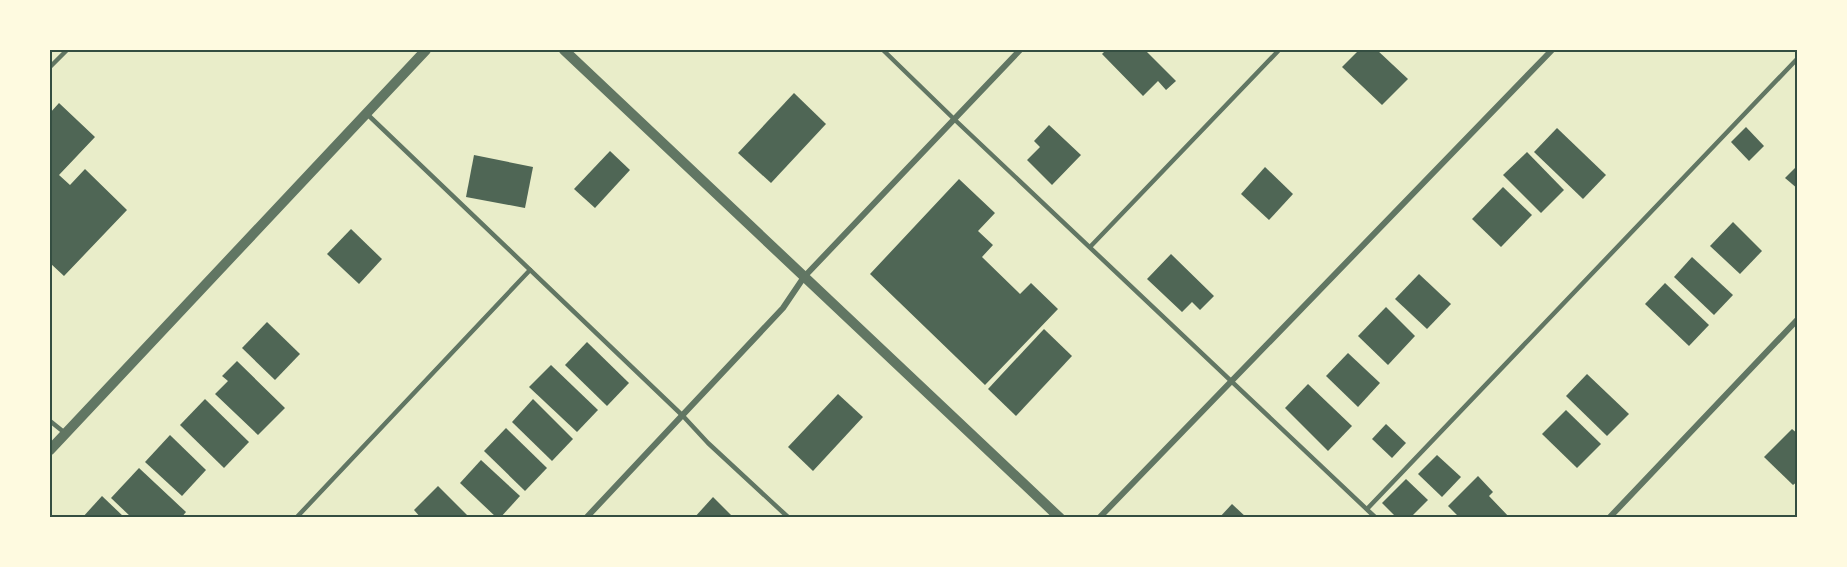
<svg xmlns="http://www.w3.org/2000/svg" width="1847" height="567" viewBox="0 0 1847 567" font-family="'Titillium Web',sans-serif">
  <rect width="100%" height="100%" fill="#e9edc9"/>
  <!-- building -->
  <g fill="#4f6655">
    <polygon points="1106,50 1145,50 1176,81 1166,90 1158,81 1143,96 1102,54"/>
    <polygon points="1359,50 1377,50 1408,79 1382,105 1342,67"/>
    <polygon points="794,93 826,124 771,183 738,153"/>
    <polygon points="59,103 95,137 59,175 70,185 85,169 127,210 64,276 50,263 50,113"/>
    <polygon points="1049,125 1081,155 1052,185 1027,160 1040,147 1034,141"/>
    <polygon points="1746,127 1764,146 1749,161 1731,142"/>
    <polygon points="1557,128 1606,175 1583,199 1534,152"/>
    <polygon points="610,151 630,170 595,208 574,189"/>
    <polygon points="1527,152 1564,190 1541,213 1503,175"/>
    <polygon points="474,155 533,167 525,208 466,197"/>
    <polygon points="1798,165 1798,189 1785,178"/>
    <polygon points="1265,167 1293,194 1269,220 1241,194"/>
    <polygon points="959,179 995,213 978,231 993,245 982,257 1020,294 1031,283 1058,309 985,385 870,274"/>
    <polygon points="1503,187 1532,215 1501,247 1472,219"/>
    <polygon points="1733,222 1762,251 1740,274 1710,246"/>
    <polygon points="351,229 382,259 359,284 327,254"/>
    <polygon points="1171,254 1214,296 1200,310 1192,302 1182,312 1147,279"/>
    <polygon points="1692,257 1733,295 1714,315 1674,277"/>
    <polygon points="1419,274 1451,304 1427,329 1395,299"/>
    <polygon points="1665,283 1709,325 1689,346 1645,304"/>
    <polygon points="1386,307 1415,336 1388,365 1358,336"/>
    <polygon points="267,322 300,354 275,380 242,348"/>
    <polygon points="1044,329 1072,356 1016,416 988,389"/>
    <polygon points="587,342 629,383 607,406 565,365"/>
    <polygon points="1348,353 1380,383 1358,407 1326,376"/>
    <polygon points="237,361 285,408 258,435 215,394 228,381 222,376"/>
    <polygon points="551,365 598,410 577,432 529,387"/>
    <polygon points="1587,374 1629,414 1607,436 1566,396"/>
    <polygon points="1308,384 1352,426 1328,451 1285,408"/>
    <polygon points="838,394 863,417 813,471 788,447"/>
    <polygon points="205,399 249,442 224,468 180,425"/>
    <polygon points="533,399 573,439 552,461 512,422"/>
    <polygon points="1566,410 1601,444 1577,468 1542,434"/>
    <polygon points="1386,424 1406,443 1392,458 1372,439"/>
    <polygon points="506,428 547,468 525,491 484,451"/>
    <polygon points="1792,429 1798,434 1798,481 1793,485 1764,457"/>
    <polygon points="170,435 206,470 182,496 145,462"/>
    <polygon points="1437,455 1461,477 1442,497 1418,474"/>
    <polygon points="481,460 520,496 500,518 497,518 460,483"/>
    <polygon points="139,468 186,512 181,518 132,518 111,498"/>
    <polygon points="1478,476 1493,492 1489,496 1510,518 1460,518 1448,506"/>
    <polygon points="1406,479 1428,500 1410,518 1397,518 1382,503"/>
    <polygon points="438,486 470,518 421,518 414,510"/>
    <polygon points="102,496 125,518 82,518"/>
    <polygon points="713,497 734,518 694,518"/>
    <polygon points="1232,504 1247,518 1219,518"/>
  </g>
  <g fill="none" stroke-linecap="round" stroke-linejoin="round">
    <!-- service -->
    <g stroke="#617663" stroke-width="4.5">
      <polyline points="883,50 954,119 1376,518"/>
      <polyline points="50,67 67,50"/>
      <polyline points="366,113 683,416 708,443 789,518"/>
      <polyline points="1090,247 1279,50"/>
      <polyline points="50,421 65,433"/>
      <polyline points="1367,509 1798,58"/>
      <polyline points="296,518 530,270"/>
    </g>
    <!-- minor -->
    <g stroke="#617663" stroke-width="6">
      <polyline points="586,518 783,308 804,277 1020,50"/>
      <polyline points="1099,518 1552,50"/>
      <polyline points="1609,518 1798,319"/>
    </g>
    <!-- tertiary -->
    <g stroke="#617663" stroke-width="10">
      <polyline points="564,50 1060,518"/>
      <polyline points="50,450 426,50"/>
    </g>
  </g>
  <!-- border -->
  <rect width="1847" height="567" fill="none" stroke="#fefae0" stroke-width="102"/>
  <rect x="51" y="51" width="1745" height="465" fill="none" stroke="#344e41" stroke-width="2"/>
</svg>
